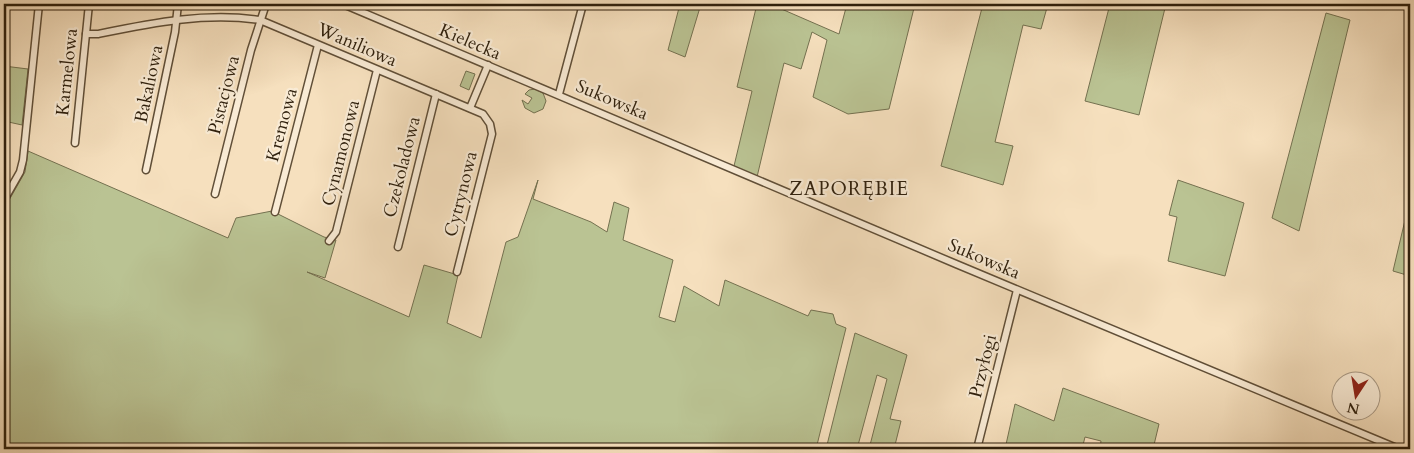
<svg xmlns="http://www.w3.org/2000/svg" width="1414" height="453" viewBox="0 0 1414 453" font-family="Cardo,serif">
  <rect width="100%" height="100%" fill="#f6e0be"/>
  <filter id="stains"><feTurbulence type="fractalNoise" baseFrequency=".004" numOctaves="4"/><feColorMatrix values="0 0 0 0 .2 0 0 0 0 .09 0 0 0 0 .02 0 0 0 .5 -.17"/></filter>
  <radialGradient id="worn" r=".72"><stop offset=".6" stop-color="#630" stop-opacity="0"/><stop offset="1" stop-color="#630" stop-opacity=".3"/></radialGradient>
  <!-- green -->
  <g fill="#bac393" stroke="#747150">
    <polygon points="680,4 701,4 685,57 668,50"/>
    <polygon points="757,4 770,4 839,34 847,4 915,4 889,109 848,114 813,97 827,40 812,32 801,69 784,63 757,177 734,166 752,91 737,87"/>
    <polygon points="983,4 1048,4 1041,29 1023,25 995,142 1013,146 1003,185 941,166"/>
    <polygon points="1110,4 1166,4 1139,115 1085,101"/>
    <polygon points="1326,13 1350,20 1299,231 1272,218"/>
    <polygon points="4,66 28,69 22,125 4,121"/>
    <polygon points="466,71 475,74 469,90 460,86"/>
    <polygon points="535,89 543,93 546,101 543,109 534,113 525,108 522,100 528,104 532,98 525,94 529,90"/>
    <polygon points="28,151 228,238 236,218 272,211 324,237 336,240 325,278 307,272 409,317 424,265 458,275 447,323 481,338 506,242 518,237 538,180 533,199 591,222 607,232 614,202 629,208 623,240 673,260 659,317 675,322 684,286 719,306 725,280 808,316 811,310 833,314 836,324 846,328 816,449 4,449 4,209 25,172"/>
    <polygon points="1178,180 1244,203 1225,276 1168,261 1177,217 1169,215"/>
    <polygon points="1410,199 1410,276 1393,271"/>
    <polygon points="855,333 907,355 890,419 901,421 894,449 869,449 887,379 877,375 857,449 826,449"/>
    <polygon points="1063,388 1159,424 1153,449 1100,449 1101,441 1085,437 1082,449 1005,449 1015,404 1054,421"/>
  </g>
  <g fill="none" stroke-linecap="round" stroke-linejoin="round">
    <defs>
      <g id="minor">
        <polyline points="343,4 956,264 1399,449"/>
        <path d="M86,34H98C152,23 205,12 260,20L483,114L490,124L492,134L457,272"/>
        <polyline points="559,94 583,4"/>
        <polyline points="470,108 488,65"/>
        <polyline points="75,143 89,4"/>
        <polyline points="146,170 175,32 178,4"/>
        <polyline points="215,194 251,50 266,4"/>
        <polyline points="4,200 20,172 23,160 39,4"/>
        <polyline points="275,212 318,45"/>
        <polyline points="329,241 336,232 377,70"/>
        <polyline points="398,247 436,94"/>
        <polyline points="977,449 1017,290"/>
      </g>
    </defs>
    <!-- minor casing -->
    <use href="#minor" stroke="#604f38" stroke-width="9"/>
    <!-- minor -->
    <use href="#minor" stroke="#f9ebd5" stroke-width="6"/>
  </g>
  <g text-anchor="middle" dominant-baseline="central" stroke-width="4.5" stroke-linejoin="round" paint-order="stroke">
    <!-- street labels -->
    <g font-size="18" fill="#2e1f0c" stroke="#f9ebd5">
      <text transform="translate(470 42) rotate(23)">Kielecka</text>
      <text transform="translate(357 45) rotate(23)">Waniliowa</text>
      <text transform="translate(67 72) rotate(-84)">Karmelowa</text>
      <text transform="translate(149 84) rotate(-78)">Bakaliowa</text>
      <text transform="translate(224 95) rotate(-76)">Pistacjowa</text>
      <text transform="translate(612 100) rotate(23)">Sukowska</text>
      <text transform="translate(282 125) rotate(-75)">Kremowa</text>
      <text transform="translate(341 153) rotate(-76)">Cynamonowa</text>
      <text transform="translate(402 167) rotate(-76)">Czekoladowa</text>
      <text transform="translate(461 194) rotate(-76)">Cytrynowa</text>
      <text transform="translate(984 259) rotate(23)">Sukowska</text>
      <text transform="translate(983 366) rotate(-76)">Przyłogi</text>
    </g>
    <!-- neighbourhood labels -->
    <g font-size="19" letter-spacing="1" fill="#2e1f0c" stroke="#f9ebd5">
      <text x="849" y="189">ZAPORĘBIE</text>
    </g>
  </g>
  <!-- margin -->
  <rect width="1414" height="453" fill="none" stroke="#f6e0be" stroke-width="20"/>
  <rect x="5" y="5" width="1404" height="443" fill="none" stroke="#2e1f0c" stroke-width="2.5"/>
  <rect x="10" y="10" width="1394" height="433" fill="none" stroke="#2e1f0c"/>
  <!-- north arrow -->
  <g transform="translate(1356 396) rotate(192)"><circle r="24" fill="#f9ebd5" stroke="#a89985"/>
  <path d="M0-4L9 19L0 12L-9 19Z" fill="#8f2418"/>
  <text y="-8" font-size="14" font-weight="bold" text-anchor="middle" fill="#2e1f0c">N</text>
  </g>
  <rect width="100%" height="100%" filter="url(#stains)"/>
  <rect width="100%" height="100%" fill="url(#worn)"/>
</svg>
